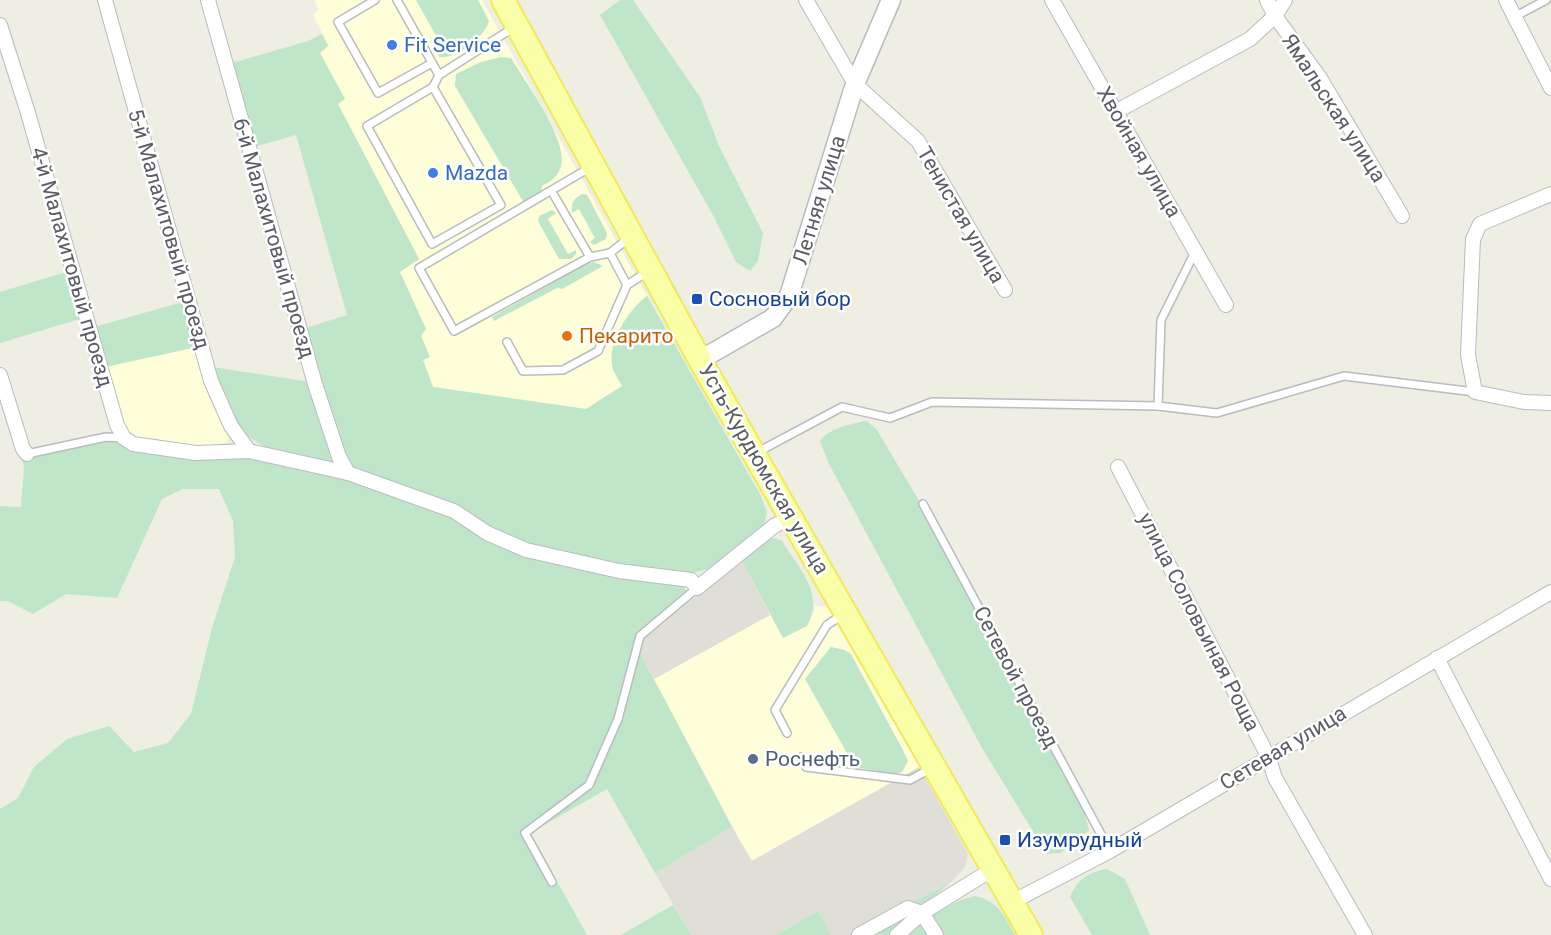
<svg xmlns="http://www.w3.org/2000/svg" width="1551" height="935" viewBox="0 0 1551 935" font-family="Roboto,sans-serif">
  <rect width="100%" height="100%" fill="#eeeee3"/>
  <!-- commercial -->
  <g fill="#fefed8">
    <polygon points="314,0 482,0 647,296 640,302 612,365 622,386 586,409 433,387 423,360 429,357 421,335 426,329 399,272 419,259 338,104 345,99 320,53 328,45 313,15 319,10"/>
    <polygon points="197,347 229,439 224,444 197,447 136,440 127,435 105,367"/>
    <polygon points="815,605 831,608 919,767 751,861 654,679 770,615 783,638 813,615"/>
  </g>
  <!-- industrial -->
  <g fill="#dfdfd7">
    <polygon points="742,561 770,615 654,679 639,651 645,635"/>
    <polygon points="919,767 968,854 965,867 951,882 850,935 831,935 818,911 776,935 691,935 655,873 732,827 752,861"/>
  </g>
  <!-- green -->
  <g fill="#bfe6c8">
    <path d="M416,0H478L489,21C484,38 457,59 439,57L435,50L439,41Z"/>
    <polygon points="620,0 633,0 700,97 719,146 763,233 758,261 750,271 736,262 714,217 600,15"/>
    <path d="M322,34L328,46L320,53L345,99L338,104L419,259L400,272L426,329L421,336L430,357L423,360L433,387L586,409L622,386C619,380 613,372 612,365C608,341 629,309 647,296L761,496L767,512L764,526L712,568L688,574L621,565L527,543L368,477L353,467L344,455L306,328L347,315L296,135L254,147L232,63L308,41Z"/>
    <path d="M501,57L511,58C525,82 568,139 561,166C558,177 551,181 542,186L541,193L524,203L455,86L456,74L481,62Z"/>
    <path d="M582,194L587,195L607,233L606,239L594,245L590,242L595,238L579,209L572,213C571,203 573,199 582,194Z"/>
    <polygon points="552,210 556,213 548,219 568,254 576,250 576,254 571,259 559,259 538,221 539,216"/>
    <polygon points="594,262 603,266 562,289 557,288 494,321 492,317 584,265"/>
    <polygon points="66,272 80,319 0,343 0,292"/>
    <polygon points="183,302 197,347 105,367 94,327"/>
    <path d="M213,367L310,382L333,458L331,462L325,463C249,444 238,446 213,367Z"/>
    <path d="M867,421L877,430L915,494L1042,730L1062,773L1081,801L1089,830L1061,853L1047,854L982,748L828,462L820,441C829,428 851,424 867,421Z"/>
    <polygon points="108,441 122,442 134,449 178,457 249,456 346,479 451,517 521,553 561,565 618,577 682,584 691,598 645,635 639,651 732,827 655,873 607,789 530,833 587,935 0,935 0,809 18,798 34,767 67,739 109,726 134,752 168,743 191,714 212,628 235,557 233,521 219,489 183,489 162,499 117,598 66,594 33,614 8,601 0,601 0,506 21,507 24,467 22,460"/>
    <path d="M775,538L782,541C799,569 825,593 807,626L783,638L742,561L767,539Z"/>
    <polygon points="831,647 845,650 851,654 905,754 908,761 902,772 894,774 855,767 805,679"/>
    <path d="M1107,869L1125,879L1150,935H1092L1070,897C1077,880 1088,872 1107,869Z"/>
    <polygon points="951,882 888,935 850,935"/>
    <path d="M975,896C998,901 1004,915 1015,935H909C929,918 948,902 975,896Z"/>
    <polygon points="673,905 691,935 621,935"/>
    <polygon points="818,911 831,935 776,935"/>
  </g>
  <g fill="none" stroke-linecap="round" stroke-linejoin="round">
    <defs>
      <g id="service">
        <polyline points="375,0 338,22 378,93 432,63"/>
        <polyline points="397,0 439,75"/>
        <polyline points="1516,16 1546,0"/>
        <polyline points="433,87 501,205 432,244 367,126 433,87 439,75 513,28"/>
        <polyline points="591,167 419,268 454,331 590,257 610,253 629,238"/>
        <polyline points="552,192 590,257"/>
        <polyline points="627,285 647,272"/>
        <polyline points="507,342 523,371 563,370 598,351 627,285 610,253"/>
        <polyline points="1158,406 1161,320 1195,252"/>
        <polyline points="756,453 842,407 890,418 932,402 1158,406 1217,413 1344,376 1475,392"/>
        <polyline points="27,454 106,437 124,438"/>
        <polyline points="923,504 1110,851"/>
        <polyline points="787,733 775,710 827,625 842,615"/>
        <polyline points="801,757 806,767 910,780 930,769"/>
        <polyline points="552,882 525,833 589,785 618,719 640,636 697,588"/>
      </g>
      <g id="minor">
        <polyline points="105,0 211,381 231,426 249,451"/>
        <polyline points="208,0 315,384 339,457 348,473"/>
        <polyline points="806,0 855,84 918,141 1005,290"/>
        <polyline points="1052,0 1226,305"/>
        <polyline points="1267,0 1275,16 1320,78 1402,216"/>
        <polyline points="1506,0 1551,88"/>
        <polyline points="0,25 28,113 117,425 124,438 133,444 196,453 249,451 348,473 454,511 487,533 526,550 619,571 691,580 697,588 774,526 792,517"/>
        <polyline points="1117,111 1250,39 1275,16 1285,0"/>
        <polyline points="1551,194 1480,224 1473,239 1468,355 1475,392 1524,402 1551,403"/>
        <polyline points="0,375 23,449 27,454"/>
        <polyline points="1118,467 1268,756 1275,778 1365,935"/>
        <polyline points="1437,658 1551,879"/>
        <polyline points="1012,902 1110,851 1551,592"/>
        <polyline points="859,935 908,908 922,913 936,935"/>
        <polyline points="897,935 922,913 993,869"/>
      </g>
      <polyline id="tertiary" points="700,360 773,318 789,296 855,84 891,0"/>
      <polyline id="primary" points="503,0 700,360 1031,935"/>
    </defs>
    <!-- service casing -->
    <use href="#service" stroke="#babbc2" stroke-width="10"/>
    <!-- minor casing -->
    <use href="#minor" stroke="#babbc2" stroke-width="16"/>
    <!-- tertiary casing -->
    <use href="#tertiary" stroke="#babbc2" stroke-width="21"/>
    <!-- primary casing -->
    <use href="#primary" stroke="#f2e958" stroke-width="26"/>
    <!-- service -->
    <use href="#service" stroke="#fff" stroke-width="7"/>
    <!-- minor -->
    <use href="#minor" stroke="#fff" stroke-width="14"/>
    <!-- tertiary -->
    <use href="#tertiary" stroke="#fff" stroke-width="18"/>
    <!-- primary -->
    <use href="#primary" stroke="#f9ffa7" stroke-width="22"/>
  </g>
  <!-- markers -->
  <g fill="#3f7fe0" stroke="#fff" stroke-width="2">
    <circle cx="392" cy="45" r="6"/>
    <circle cx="433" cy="173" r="6"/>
  </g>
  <g fill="#1a4fb4" stroke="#fff" stroke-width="2">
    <rect x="691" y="293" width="12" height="12" rx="3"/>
    <rect x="999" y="834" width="12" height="12" rx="3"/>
  </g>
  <circle fill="#e8710a" stroke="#fff" stroke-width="2" cx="567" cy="336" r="6"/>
  <circle fill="#5c6f8a" stroke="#fff" stroke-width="2" cx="753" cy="759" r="6"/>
  <g text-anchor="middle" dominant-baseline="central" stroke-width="5" stroke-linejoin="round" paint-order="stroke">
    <!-- shop labels -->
    <g font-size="21" fill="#366cbe" stroke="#fff" text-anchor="start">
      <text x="404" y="45">Fit Service</text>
      <text x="445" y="173">Mazda</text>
    </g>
    <!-- street labels -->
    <g font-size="21" fill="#5b5d64" stroke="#fff">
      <text transform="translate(1334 108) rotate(57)">Ямальская улица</text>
      <text transform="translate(1139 152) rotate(60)">Хвойная улица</text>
      <text transform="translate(819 200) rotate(-73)">Летняя улица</text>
      <text transform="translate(961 215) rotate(60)">Тенистая улица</text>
      <text transform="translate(169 229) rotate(74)">5-й Малахитовый проезд</text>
      <text transform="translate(274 238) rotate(74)">6-й Малахитовый проезд</text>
      <text transform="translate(72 267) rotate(74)">4-й Малахитовый проезд</text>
      <text transform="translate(764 469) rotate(60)">Усть-Курдюмская улица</text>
      <text transform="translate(1199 622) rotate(63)">улица Соловьиная Роща</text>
      <text transform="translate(1016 677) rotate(62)">Сетевой проезд</text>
      <text transform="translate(1283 748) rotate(-31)">Сетевая улица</text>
    </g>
    <!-- transit labels -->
    <g font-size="21" fill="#164399" stroke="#fff" text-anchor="start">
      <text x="709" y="299">Сосновый бор</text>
      <text x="1017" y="840">Изумрудный</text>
    </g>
    <!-- food labels -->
    <g font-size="21" fill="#c56008" stroke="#fff" text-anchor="start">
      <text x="579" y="336">Пекарито</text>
    </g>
    <!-- service labels -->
    <g font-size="21" fill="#4e5e75" stroke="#fff" text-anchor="start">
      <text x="765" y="759">Роснефть</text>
    </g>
  </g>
</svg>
